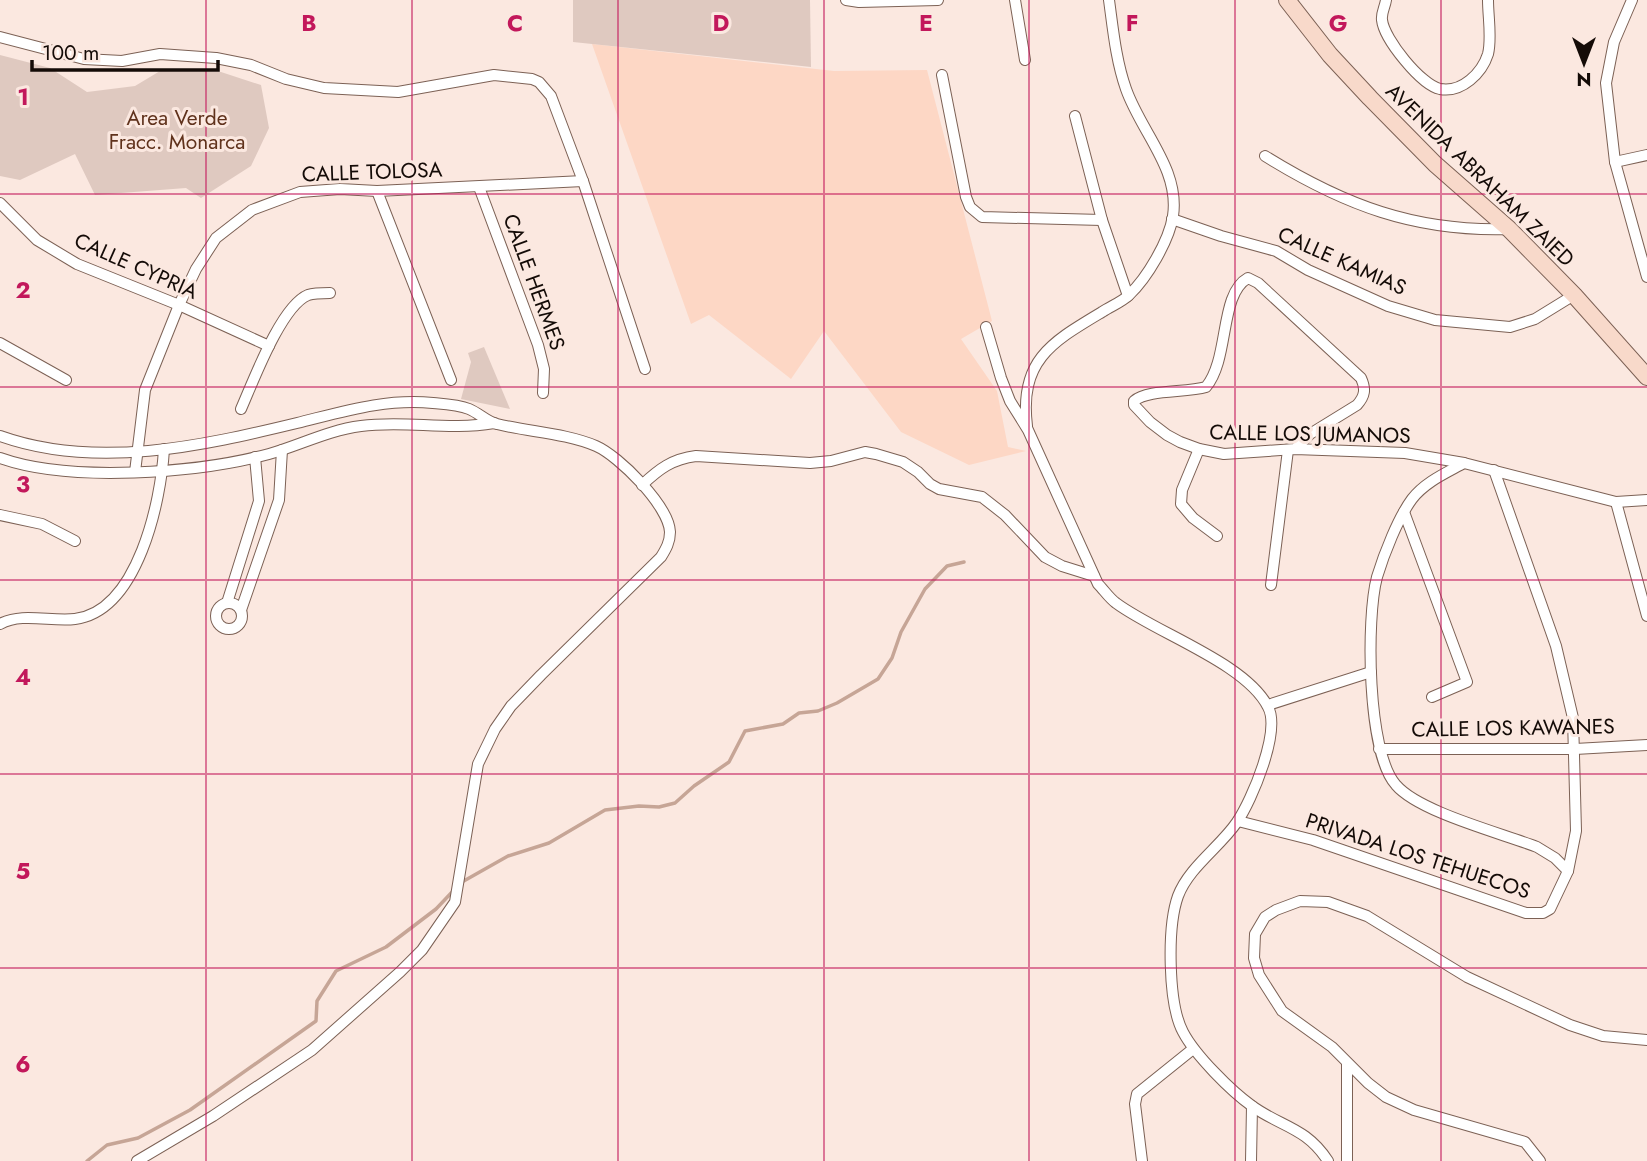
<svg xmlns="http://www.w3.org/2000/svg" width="1647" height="1161" viewBox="0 0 1647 1161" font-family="Jost,sans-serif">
  <rect width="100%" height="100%" fill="#fbe8e0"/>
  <!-- built -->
  <polygon fill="#fdd7c5" points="592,44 834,71 927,70 992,321 961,339 997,391 1008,447 1026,451 969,465 901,432 824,331 791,379 709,315 691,324"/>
  <!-- green -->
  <g fill="#dfc9c0">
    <polygon points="573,0 810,0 811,67 573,42"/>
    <polygon points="0,55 50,68 87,92 135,86 160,71 221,72 261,85 269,128 251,166 201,198 186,188 95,195 75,154 20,180 0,176"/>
    <polygon points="484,347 510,409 461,399 471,362 468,353"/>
  </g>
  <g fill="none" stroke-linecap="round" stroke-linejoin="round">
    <!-- stream -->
    <g stroke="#c6a596" stroke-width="3.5">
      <polyline points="462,882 508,856 549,843 605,810 639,806 659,807 675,803 694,786 729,762 745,731 783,724 799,713 818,711 837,703 878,679 892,658 901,632 925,589 947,566 964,562"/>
      <polyline points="87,1161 107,1145 138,1138 190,1110 316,1021 317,1001 336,971 386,947 436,909 454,890"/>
    </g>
    <defs>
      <g id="street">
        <polyline points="846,0 859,2 938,0"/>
        <polyline points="1015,0 1025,60"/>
        <path d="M1386,0C1385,7 1381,13 1382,20C1384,39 1421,85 1440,89C1462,93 1482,73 1488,54C1492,38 1488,17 1488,0"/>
        <polyline points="1632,0 1614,42 1606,83 1615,162 1647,277"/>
        <polyline points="0,37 84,59 122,61 160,54 216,58 251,65 286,79 324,88 398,92 494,75 532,79 539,82 551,96 583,181 645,369"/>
        <polyline points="942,75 966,197 970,207 982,217 1102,220"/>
        <polyline points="1075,116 1102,220 1128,296"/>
        <path d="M1265,156C1344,205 1415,232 1509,229"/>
        <polyline points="1615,162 1647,155"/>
        <polyline points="479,187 538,345 544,369 543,393"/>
        <polyline points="377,191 451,380"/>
        <polyline points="0,203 37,240 77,264 179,305 269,346"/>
        <polyline points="1172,219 1221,236 1276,251 1308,270 1388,306 1435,320 1510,327 1535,319 1574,295"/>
        <path d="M986,327L1001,378L1010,401L1028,430L1098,584C1104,590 1109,598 1116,603C1156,633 1246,663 1268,707C1281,731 1252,800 1237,822C1220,847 1189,867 1178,896C1167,927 1168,1004 1183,1032C1195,1055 1231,1091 1252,1106C1281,1127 1306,1127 1328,1161"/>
        <polyline points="0,343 66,380"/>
        <path d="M241,409C253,382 281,306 308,295C314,293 324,293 330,293"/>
        <path d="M1027,426C1019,360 1052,342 1102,312C1111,306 1122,302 1129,295C1147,278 1169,241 1173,216C1180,169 1141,132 1126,89C1116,61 1113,29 1109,0"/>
        <path d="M0,436C95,470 202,446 297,423C342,412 386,398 433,403C444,404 459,405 469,409C479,413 487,422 497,424C529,432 565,433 596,446C619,456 669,506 670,532C670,542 666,549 661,557L541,675L511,706L495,729L478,764L455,902L422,950L400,972L312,1050L213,1116L137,1161"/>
        <polyline points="1199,449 1182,490 1181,504 1193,518 1217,536"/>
        <path d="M1295,449L1310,434L1357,405C1365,396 1366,389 1361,378L1258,283L1248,278C1219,294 1230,358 1206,387C1186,393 1148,389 1134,401V405L1150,422L1167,435L1180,442L1199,449L1224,454L1295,449L1405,453L1464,463L1616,502L1647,500"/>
        <path d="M0,458C70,483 198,473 269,454C300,445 329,430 361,426C406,420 448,431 494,423"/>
        <path d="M1464,463C1446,473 1425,482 1412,499C1398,518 1384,554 1377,577C1366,618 1367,753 1396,785C1419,812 1501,833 1537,847L1555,858L1568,871"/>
        <polyline points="135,472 145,390 179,305 196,269 216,238 252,210 300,192 340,189 377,191 583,181"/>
        <path d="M642,485C659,469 672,459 696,456L810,463L831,461L865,452L876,454L903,462L918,472L930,484L939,489L982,497L1005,515L1045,557L1062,566L1094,576"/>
        <polyline points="1616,502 1647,616"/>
        <polyline points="1404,512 1467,682 1432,697"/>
        <polyline points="0,515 42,524 75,541"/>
        <polyline points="1271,585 1288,450"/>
        <polyline points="227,603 259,501 255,457"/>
        <circle cx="229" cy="616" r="13"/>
        <polyline points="241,610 279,500 282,450"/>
        <path d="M0,624C22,612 51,622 75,619C138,611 161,501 164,449"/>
        <polyline points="1268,705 1371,672"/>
        <polyline points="1379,749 1575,749 1647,745"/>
        <polyline points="1238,821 1313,840 1526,913 1543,913 1550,909 1568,871 1576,831 1573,718 1556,646 1494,470"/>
        <polyline points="1347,1063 1347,1161"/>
        <polyline points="1142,1161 1135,1104 1137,1094 1193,1049"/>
        <polyline points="1251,1161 1252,1106"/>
        <polyline points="1540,1161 1525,1142 1414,1110 1386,1097 1368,1083 1332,1047 1282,1011 1259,975 1254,958 1255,934 1265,917 1276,910 1300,901 1328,902 1367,916 1467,977 1570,1025 1603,1036 1647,1040"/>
      </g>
      <polyline id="secondary" points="1287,0 1330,55 1370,98 1435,164 1509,229 1574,295 1647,377"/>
    </defs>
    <!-- street casing -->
    <use href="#street" stroke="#7c6155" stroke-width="12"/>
    <!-- secondary casing -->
    <use href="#secondary" stroke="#7c6155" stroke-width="18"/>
    <!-- street -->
    <use href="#street" stroke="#fff" stroke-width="10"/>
    <!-- secondary -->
    <use href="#secondary" stroke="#f8d9ca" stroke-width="16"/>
  </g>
  <!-- grid -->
  <path fill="none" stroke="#c2185b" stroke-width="2" stroke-opacity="0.55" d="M206,0V1161M412,0V1161M618,0V1161M824,0V1161M1029,0V1161M1235,0V1161M1441,0V1161M0,194H1647M0,387H1647M0,580H1647M0,774H1647M0,968H1647"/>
  <g text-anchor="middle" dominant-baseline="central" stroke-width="6" stroke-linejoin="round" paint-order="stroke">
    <!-- park labels -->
    <g font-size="21" fill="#60321c" stroke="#fbe8e0">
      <text x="177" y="118">Area Verde<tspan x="177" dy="24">Fracc. Monarca</tspan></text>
    </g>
    <!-- street labels -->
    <g font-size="21" fill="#140b07" stroke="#fbe8e0">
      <text transform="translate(372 172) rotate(-2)">CALLE TOLOSA</text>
      <text transform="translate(1480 175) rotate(44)">AVENIDA ABRAHAM ZAIED</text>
      <text transform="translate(1342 261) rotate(24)">CALLE KAMIAS</text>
      <text transform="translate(136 266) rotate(24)">CALLE CYPRIA</text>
      <text transform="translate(534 282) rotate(70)">CALLE HERMES</text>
      <text transform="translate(1310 434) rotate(1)">CALLE LOS JUMANOS</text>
      <text transform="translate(1513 728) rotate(-1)">CALLE LOS KAWANES</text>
      <text transform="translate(1418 856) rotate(18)">PRIVADA LOS TEHUECOS</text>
    </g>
  </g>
  <g font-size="23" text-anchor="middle" font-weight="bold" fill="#c2185b" stroke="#fbe8e0" stroke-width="6" stroke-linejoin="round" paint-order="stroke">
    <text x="309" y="31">B</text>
    <text x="515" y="31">C</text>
    <text x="721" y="31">D</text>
    <text x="926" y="31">E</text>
    <text x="1132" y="31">F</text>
    <text x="1338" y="31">G</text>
    <text x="23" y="105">1</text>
    <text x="23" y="298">2</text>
    <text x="23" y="492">3</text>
    <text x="23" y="685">4</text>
    <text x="23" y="879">5</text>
    <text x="23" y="1072">6</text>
  </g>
  <!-- north arrow -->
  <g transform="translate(1584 63) rotate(180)" stroke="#fbe8e0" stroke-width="5" paint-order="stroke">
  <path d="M0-5L12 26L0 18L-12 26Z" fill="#140b07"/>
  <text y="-10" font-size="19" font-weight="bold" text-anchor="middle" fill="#140b07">N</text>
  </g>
  <!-- scale -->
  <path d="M32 60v10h186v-10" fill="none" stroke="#140b07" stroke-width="3.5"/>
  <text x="42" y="60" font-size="21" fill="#140b07" stroke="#fbe8e0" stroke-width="5" paint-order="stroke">100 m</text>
</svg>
